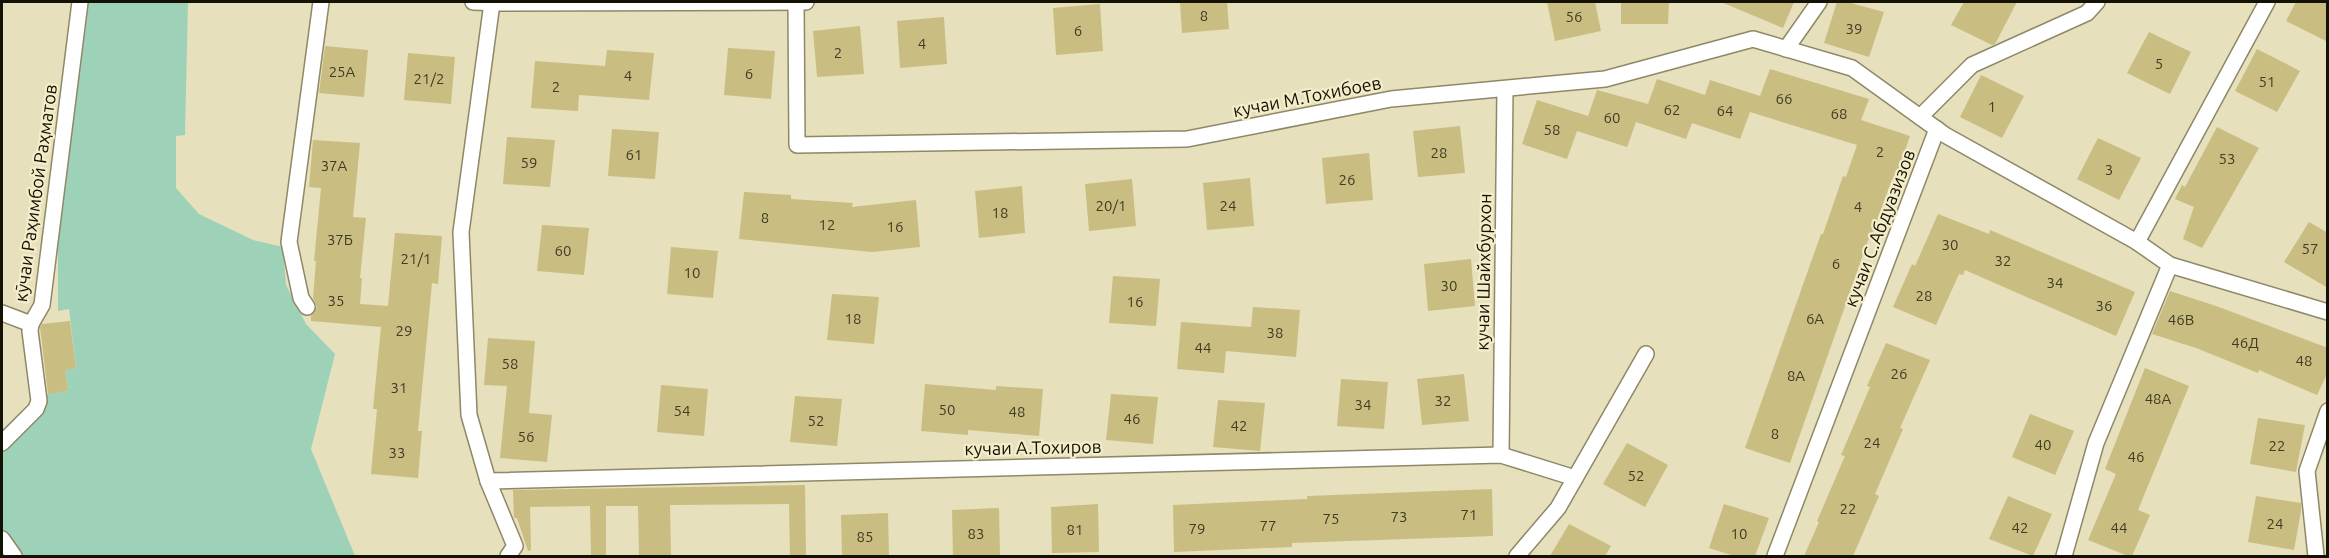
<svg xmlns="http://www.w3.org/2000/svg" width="2329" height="558" viewBox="0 0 2329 558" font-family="Ubuntu,sans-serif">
  <rect width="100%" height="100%" fill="#e6e0bc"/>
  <!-- green -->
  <polygon fill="#9ed2b8" points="88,2 188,2 185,135 176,136 176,188 199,214 253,240 283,247 286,285 306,324 335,354 311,449 355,556 19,556 2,532 2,446 47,394 68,391 65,370 76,368 69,309 58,311 58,245 80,6"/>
  <!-- building -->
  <g fill="#c9bd81">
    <polygon points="1180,2 1227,2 1229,29 1182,33"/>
    <polygon points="1547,2 1595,2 1601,31 1555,41"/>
    <polygon points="1621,2 1669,2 1668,24 1621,24"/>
    <polygon points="1721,2 1794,2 1783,28"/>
    <polygon points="1837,2 1847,2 1884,12 1869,57 1824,43"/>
    <polygon points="1964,2 2017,2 1995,44 1992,45 1951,25"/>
    <polygon points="2296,2 2328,2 2328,42 2286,21"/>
    <polygon points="1100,4 1103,51 1056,55 1053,8"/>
    <polygon points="944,17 947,64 900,68 897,21"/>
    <polygon points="860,26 864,74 817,77 813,31"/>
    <polygon points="2149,32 2191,52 2170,94 2127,73"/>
    <polygon points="325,46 368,50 364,97 319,93"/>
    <polygon points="728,48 775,51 771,99 724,95"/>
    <polygon points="2257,49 2300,71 2277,112 2235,91"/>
    <polygon points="607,50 654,53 649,100 579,95 578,111 531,108 535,61 605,66"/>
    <polygon points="408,53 455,57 451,104 404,100"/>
    <polygon points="1770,69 1869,99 1861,120 1910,136 1895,180 1892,179 1872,235 1870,235 1790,463 1745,448 1821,234 1823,234 1843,176 1846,177 1857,145 1750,112 1740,139 1692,123 1686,139 1636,122 1627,147 1577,131 1567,159 1522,144 1537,100 1588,116 1597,90 1648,104 1657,79 1705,95 1710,80 1760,96"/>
    <polygon points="1981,75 2024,96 2002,138 1960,117"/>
    <polygon points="1460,126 1465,173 1418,177 1413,131"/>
    <polygon points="2217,127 2259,148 2202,248 2183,239 2194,207 2175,199 2182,185 2185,187"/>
    <polygon points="612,129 659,132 655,179 608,176"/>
    <polygon points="507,137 555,140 550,187 503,184"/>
    <polygon points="2098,138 2141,158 2119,200 2077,179"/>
    <polygon points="313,140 360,143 353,217 366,218 360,278 362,278 360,304 388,306 395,233 442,236 438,284 432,283 418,431 422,431 418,478 371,474 377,409 373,409 381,327 311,321 311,316 317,307 313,298 316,261 314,261 321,188 309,187"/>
    <polygon points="1369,153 1373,200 1326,204 1322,158"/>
    <polygon points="1250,178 1254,226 1207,230 1203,183"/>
    <polygon points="1132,179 1136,226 1089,231 1085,184"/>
    <polygon points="1022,186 1025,233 979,238 975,191"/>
    <polygon points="744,192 791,195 791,199 853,203 852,207 916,200 920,247 872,252 739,239"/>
    <polygon points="1938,214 1989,234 1990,230 2135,292 2116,336 1965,270 1963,275 1959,274 1936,325 1893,307 1912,264 1915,266"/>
    <polygon points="2309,222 2328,233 2328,288 2284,262"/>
    <polygon points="542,225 589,228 584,275 537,271"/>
    <polygon points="671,247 718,251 713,298 667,294"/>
    <polygon points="1471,259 1475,306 1428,311 1424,264"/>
    <polygon points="1113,276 1160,279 1156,326 1109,323"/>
    <polygon points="2170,291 2216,306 2328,348 2328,372 2317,395 2259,370 2258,373 2196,348 2152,334"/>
    <polygon points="832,294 879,297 874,344 827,340"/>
    <polygon points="1253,307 1300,310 1296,357 1226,351 1224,373 1177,369 1181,322 1251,327"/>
    <polygon points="70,321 76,368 65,370 68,391 48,394 40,327 42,324"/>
    <polygon points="488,338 535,341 529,413 552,415 547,462 500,458 507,386 484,385"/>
    <polygon points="1886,343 1930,360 1900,428 1903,429 1875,494 1879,496 1853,556 1804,556 1819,522 1817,521 1845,456 1841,455 1870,387 1867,386"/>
    <polygon points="2145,368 2189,386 2138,510 2150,515 2132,556 2128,556 2088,540 2116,474 2105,469"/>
    <polygon points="1464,374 1469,421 1422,425 1417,379"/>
    <polygon points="1341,379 1388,382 1384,429 1337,426"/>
    <polygon points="925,384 996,390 996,386 1043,389 1039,436 968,430 968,435 921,431"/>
    <polygon points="661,385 708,389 704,436 657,432"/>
    <polygon points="1111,394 1158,397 1153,444 1106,440"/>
    <polygon points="795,396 842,399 837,446 790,442"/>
    <polygon points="1218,400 1265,403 1260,451 1213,447"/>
    <polygon points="2030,414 2074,431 2055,475 2012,457"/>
    <polygon points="2258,418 2305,425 2296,472 2250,464"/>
    <polygon points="1627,443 1668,465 1645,507 1603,484"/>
    <polygon points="805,485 806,556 790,556 789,504 670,505 671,556 639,556 638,506 606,506 606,556 591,556 590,506 530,507 531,550 528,551 517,518 514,518 513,490"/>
    <polygon points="1492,489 1493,536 1292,543 1292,547 1174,552 1173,505 1307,499 1307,496"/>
    <polygon points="2008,496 2052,514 2033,556 1989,539"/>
    <polygon points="2256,496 2301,503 2301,511 2294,550 2248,542"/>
    <polygon points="1098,504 1099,552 1052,553 1051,507"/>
    <polygon points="1724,504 1769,518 1755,556 1734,556 1709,548"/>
    <polygon points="999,508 1000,555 953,556 952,510"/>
    <polygon points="888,513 889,556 842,556 841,515"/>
    <polygon points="1569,524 1611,546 1605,556 1550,556"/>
  </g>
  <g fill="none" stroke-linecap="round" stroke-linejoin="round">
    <defs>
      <g id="minor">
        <polyline points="473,2 501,3 806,2"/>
        <polyline points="492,3 461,232 469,415 488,481 515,546 508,556"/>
        <polyline points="796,3 797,145 1187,139 1391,99 1605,79 1753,39 1852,68 1945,135 2137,242 2170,265 2328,312"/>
        <polyline points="1786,49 1819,2"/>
        <polyline points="1920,117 1972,65 2087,13 2097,2"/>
        <polyline points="2137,242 2267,2"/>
        <polyline points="307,307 301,298 289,242 321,2"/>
        <polyline points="2,313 31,324"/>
        <polyline points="2,443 36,409 39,401 30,331 31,324 42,305 80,2"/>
        <polyline points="1501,455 1505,89"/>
        <polyline points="488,481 1501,455 1575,478"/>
        <polyline points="2,539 14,556"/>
        <polyline points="1517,556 1558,508 1646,354"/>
        <polyline points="1775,556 1937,129"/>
        <polyline points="2064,556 2096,443 2170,265"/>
        <polyline points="2316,556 2307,471 2328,411"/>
      </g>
    </defs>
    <!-- minor casing -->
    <use href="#minor" stroke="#8e8867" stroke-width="18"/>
    <!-- minor -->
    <use href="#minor" stroke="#fff" stroke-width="15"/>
  </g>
  <g text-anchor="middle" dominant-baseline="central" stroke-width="4.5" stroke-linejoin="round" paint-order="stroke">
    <!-- number labels -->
    <g font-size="15" fill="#413c24">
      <text x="1204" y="15">8</text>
      <text x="1574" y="16">56</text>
      <text x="1854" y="28">39</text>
      <text x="1078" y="30">6</text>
      <text x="922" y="43">4</text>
      <text x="838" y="52">2</text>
      <text x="2159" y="63">5</text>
      <text x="342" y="71">25А</text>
      <text x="749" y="73">6</text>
      <text x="628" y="75">4</text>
      <text x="429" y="78">21/2</text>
      <text x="2267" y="81">51</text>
      <text x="556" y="86">2</text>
      <text x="1784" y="98">66</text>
      <text x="1992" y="106">1</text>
      <text x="1672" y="109">62</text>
      <text x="1725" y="110">64</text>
      <text x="1839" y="113">68</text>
      <text x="1612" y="117">60</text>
      <text x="1552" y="129">58</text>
      <text x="1880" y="151">2</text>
      <text x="1439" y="152">28</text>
      <text x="634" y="154">61</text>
      <text x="2227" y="158">53</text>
      <text x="529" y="162">59</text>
      <text x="334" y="165">37А</text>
      <text x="2109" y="169">3</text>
      <text x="1347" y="179">26</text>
      <text x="1111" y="205">20/1</text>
      <text x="1228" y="205">24</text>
      <text x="1858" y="206">4</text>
      <text x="1000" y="212">18</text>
      <text x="765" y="217">8</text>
      <text x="827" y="224">12</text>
      <text x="895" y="226">16</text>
      <text x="340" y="239">37Б</text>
      <text x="1950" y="244">30</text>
      <text x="2310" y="248">57</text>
      <text x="563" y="250">60</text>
      <text x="416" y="258">21/1</text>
      <text x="2003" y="260">32</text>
      <text x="1836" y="263">6</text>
      <text x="692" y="272">10</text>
      <text x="2055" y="282">34</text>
      <text x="1449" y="285">30</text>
      <text x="1924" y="295">28</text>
      <text x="336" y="300">35</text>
      <text x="1135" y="301">16</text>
      <text x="2104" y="305">36</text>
      <text x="853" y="318">18</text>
      <text x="1815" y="318">6А</text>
      <text x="2181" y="319">46В</text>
      <text x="404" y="330">29</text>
      <text x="1275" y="332">38</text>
      <text x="2245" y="342">46Д</text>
      <text x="1203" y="347">44</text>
      <text x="2304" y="360">48</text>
      <text x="510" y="363">58</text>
      <text x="1899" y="373">26</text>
      <text x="1796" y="375">8А</text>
      <text x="399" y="387">31</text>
      <text x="2158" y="398">48А</text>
      <text x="1443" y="400">32</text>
      <text x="1363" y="404">34</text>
      <text x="947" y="409">50</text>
      <text x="682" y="410">54</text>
      <text x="1017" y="411">48</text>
      <text x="1132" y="418">46</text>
      <text x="816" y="420">52</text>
      <text x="1239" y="425">42</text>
      <text x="1775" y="433">8</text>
      <text x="526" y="436">56</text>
      <text x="1872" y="442">24</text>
      <text x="2043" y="444">40</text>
      <text x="2277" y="445">22</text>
      <text x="397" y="452">33</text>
      <text x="2136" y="456">46</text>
      <text x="1636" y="475">52</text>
      <text x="1848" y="508">22</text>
      <text x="1469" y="514">71</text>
      <text x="1399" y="516">73</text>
      <text x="1331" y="518">75</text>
      <text x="2275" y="523">24</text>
      <text x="1268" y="525">77</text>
      <text x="2020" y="527">42</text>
      <text x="2119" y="527">44</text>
      <text x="1197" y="528">79</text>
      <text x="1075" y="529">81</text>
      <text x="976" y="533">83</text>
      <text x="1739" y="533">10</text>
      <text x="865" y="536">85</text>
    </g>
    <!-- street labels -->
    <g font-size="18" fill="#141105" stroke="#f4edc9">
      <text transform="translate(1307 96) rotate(-11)">кучаи М.Тохибоев</text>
      <text transform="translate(35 193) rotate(-82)">кӯчаи Раҳимбой Раҳматов</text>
      <text transform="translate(1879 228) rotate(-69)">кучаи С.Абдуазизов</text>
      <text transform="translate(1483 272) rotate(-89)">кучаи Шайхбурхон</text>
      <text transform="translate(1033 447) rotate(-1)">кучаи А.Тохиров</text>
    </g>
  </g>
  <!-- border -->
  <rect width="2329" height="558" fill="none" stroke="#141105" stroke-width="6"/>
</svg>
